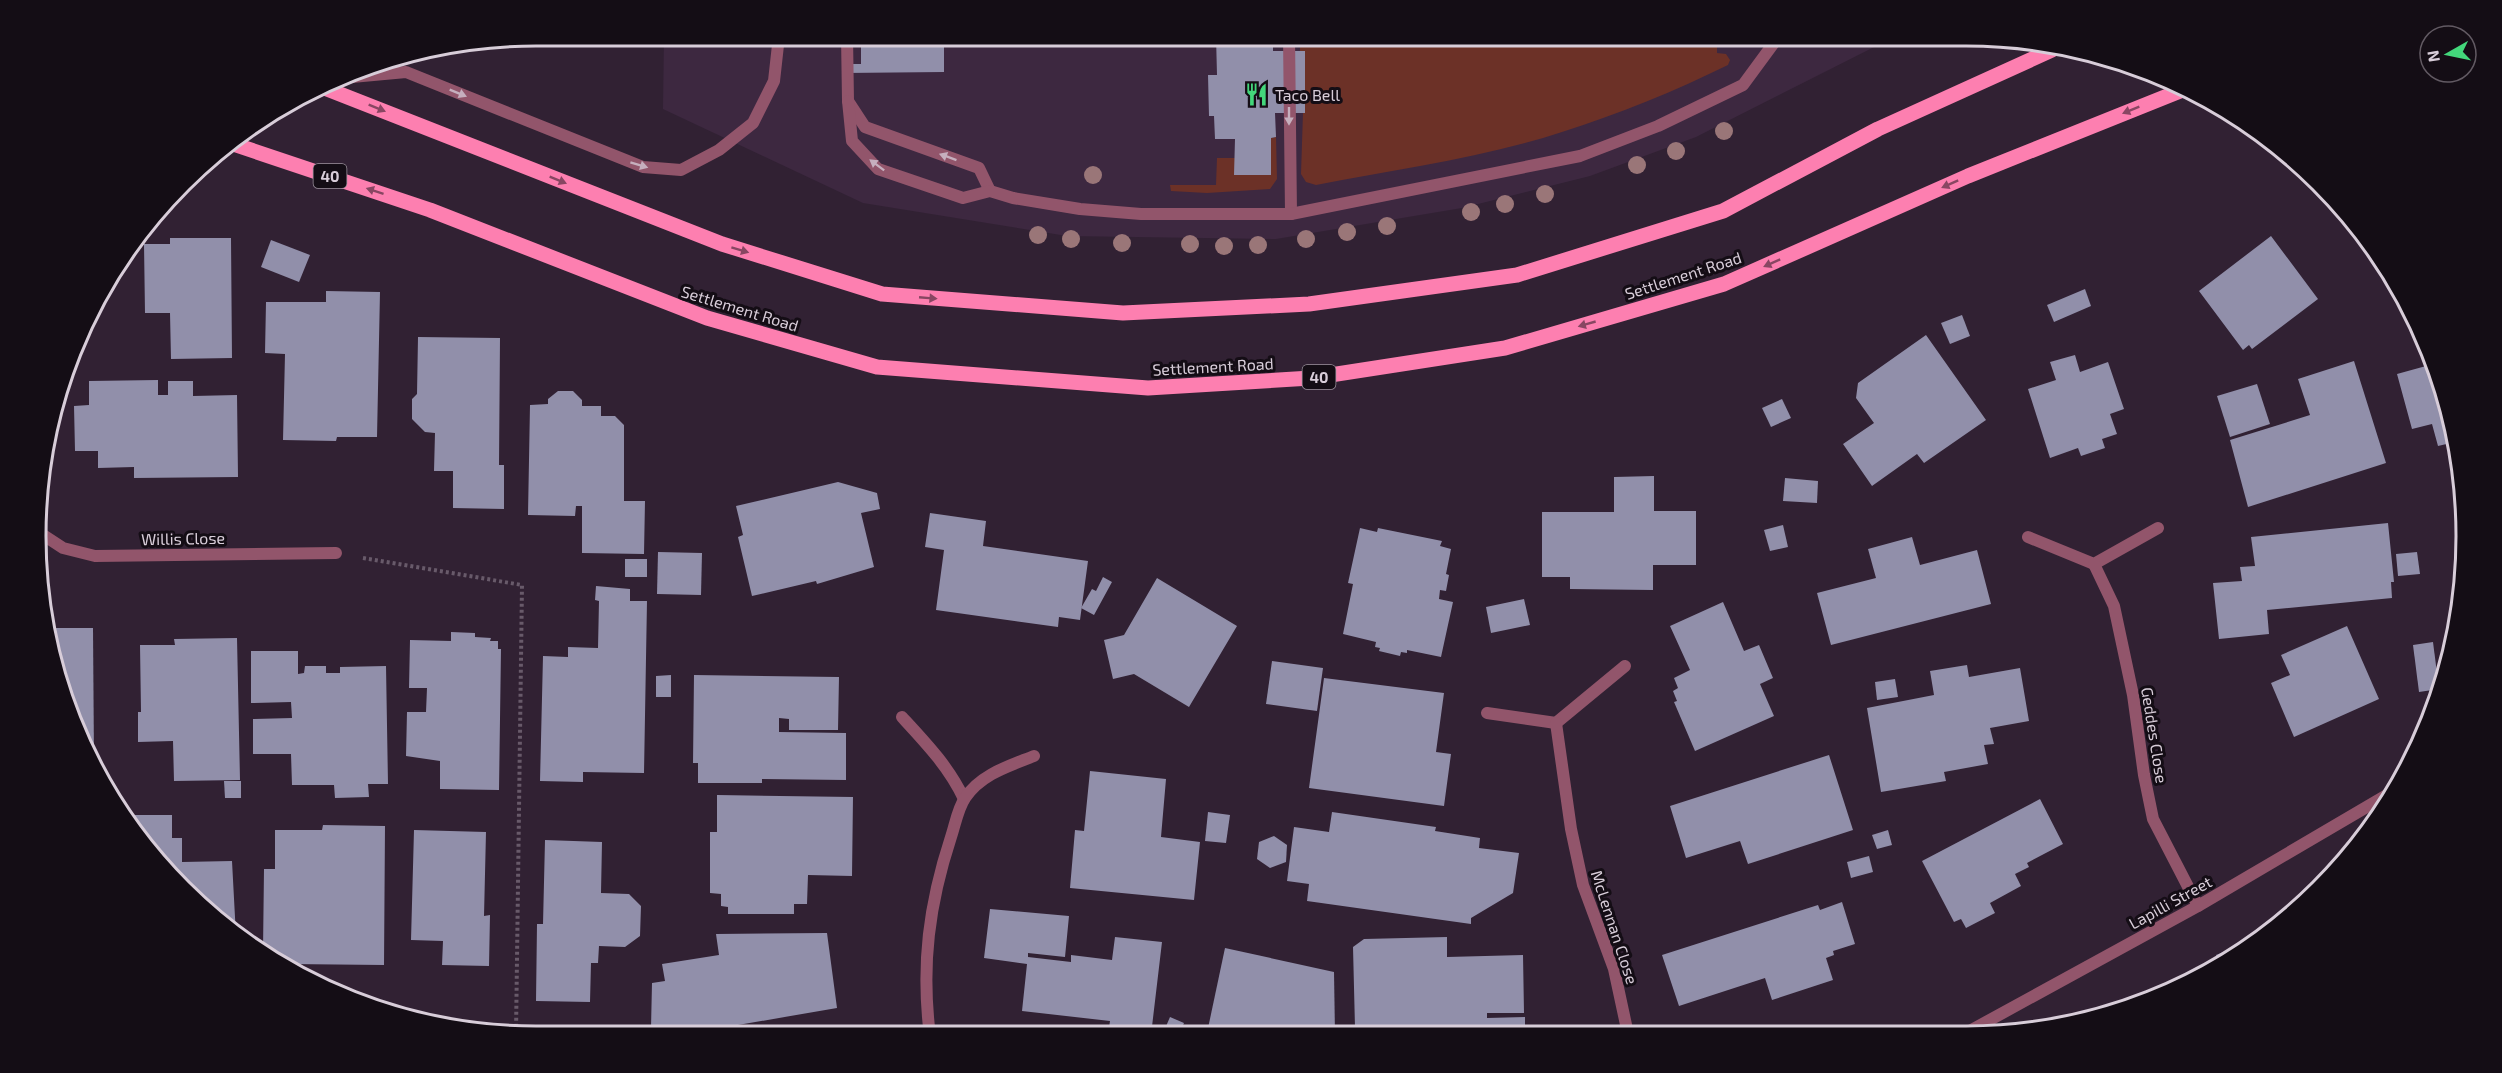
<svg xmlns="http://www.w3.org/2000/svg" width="2502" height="1073" viewBox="0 0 2502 1073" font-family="'Exo 2',sans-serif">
  <rect width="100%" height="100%" fill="#312133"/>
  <!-- built -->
  <polygon fill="#3d2840" points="664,36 1896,36 1696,137 1590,176 1462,208 1276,239 1067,236 863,203 663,109"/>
  <!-- green -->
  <g fill="#6c3127">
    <path d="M1300,36H1717V53L1726,54L1730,60L1728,65C1675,91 1619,114 1562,132C1483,158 1398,169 1316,185L1306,182L1301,174L1305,51H1300Z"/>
    <polygon points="1276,137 1277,179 1270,189 1207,193 1171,191 1170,185 1216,185 1217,158 1235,158 1235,175 1271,175 1271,138"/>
  </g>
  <!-- building -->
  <g fill="#918faa">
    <polygon points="861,36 944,36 944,72 844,73 844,64 861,64"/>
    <polygon points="1216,36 1273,36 1273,51 1305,51 1305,113 1275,113 1276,137 1271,138 1271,175 1234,175 1235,139 1215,139 1214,116 1209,116 1208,75 1217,75"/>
    <polygon points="2271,236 2318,299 2252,349 2249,345 2243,350 2199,291"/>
    <polygon points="170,238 231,238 232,358 171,359 170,313 145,313 144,244 170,244"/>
    <polygon points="271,240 310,255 299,282 261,267"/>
    <polygon points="2085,289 2091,306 2054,322 2047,305"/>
    <polygon points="326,291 380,292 377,437 337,437 336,441 283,440 285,354 265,353 266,302 326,302"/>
    <polygon points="1962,315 1970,336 1950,344 1941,323"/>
    <polygon points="1926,335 1986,420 1924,463 1917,454 1872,486 1843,444 1874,423 1856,398 1858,383"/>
    <polygon points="418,337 500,338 499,465 504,465 504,509 453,508 453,471 434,471 435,433 425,432 412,419 412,399 417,394"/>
    <polygon points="2422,337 2449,407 2455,442 2438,446 2432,424 2412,429 2397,374 2426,366 2419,338"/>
    <polygon points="2075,355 2080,372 2108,362 2124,409 2110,414 2117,434 2102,439 2105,448 2081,456 2078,448 2050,458 2028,389 2056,380 2050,362"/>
    <polygon points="2354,361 2386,463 2248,507 2230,440 2310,415 2298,379"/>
    <polygon points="158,380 158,395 168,395 168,381 193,381 193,396 237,395 238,477 134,478 134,467 98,468 98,451 75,451 74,406 89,405 89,381"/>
    <polygon points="2257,384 2270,424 2230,437 2217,396"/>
    <polygon points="558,391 573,391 582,400 582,406 601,406 601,416 615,416 624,425 624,501 645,501 644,554 582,553 582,506 576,506 575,516 528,515 530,405 548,404 548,399"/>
    <polygon points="1782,399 1791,418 1771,427 1762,408"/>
    <polygon points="1654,476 1654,511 1696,511 1696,565 1653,565 1653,590 1570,589 1570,577 1542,577 1542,512 1614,512 1614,477"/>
    <polygon points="1785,478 1818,481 1817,503 1783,501"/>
    <polygon points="838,482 877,493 880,509 861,513 874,567 817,584 816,581 752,596 738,537 743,535 736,506"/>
    <polygon points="930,513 986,521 983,546 1088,561 1080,620 1059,617 1058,627 936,610 944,550 925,547"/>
    <polygon points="2388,523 2394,582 2391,582 2392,598 2267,610 2269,634 2219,639 2213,583 2242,581 2240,567 2255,566 2251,537"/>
    <polygon points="1783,525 1788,547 1770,551 1764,530"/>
    <polygon points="1360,528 1377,532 1378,528 1442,541 1440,546 1451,549 1446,574 1449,575 1446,591 1440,590 1439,599 1453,602 1441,657 1407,650 1407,653 1401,652 1400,656 1379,651 1380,648 1375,647 1376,642 1343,634 1353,584 1348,583"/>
    <polygon points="1912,537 1920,565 1977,550 1991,604 1831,645 1817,593 1876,578 1868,549"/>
    <polygon points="658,552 702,553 701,595 657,594"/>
    <polygon points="2417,552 2420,574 2398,576 2396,554"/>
    <rect x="625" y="559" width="22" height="18"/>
    <polygon points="1103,577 1112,582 1094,615 1081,608 1092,589 1096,591"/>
    <polygon points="1157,578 1237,626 1189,707 1134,674 1113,679 1104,640 1124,635"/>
    <polygon points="596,586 630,589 630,601 647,601 644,773 583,772 583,782 540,781 543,656 568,657 568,647 598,648 599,601 595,600"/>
    <polygon points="1524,599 1530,625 1491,633 1486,607"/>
    <polygon points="1723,602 1744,651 1759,645 1773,678 1760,684 1774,716 1695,751 1674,702 1677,701 1673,691 1678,688 1674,678 1690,670 1670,626"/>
    <polygon points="2347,626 2379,699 2294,737 2271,683 2290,675 2281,655"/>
    <polygon points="45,628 93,628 94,762 46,634"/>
    <polygon points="451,632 475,633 475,637 491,638 490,641 498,641 498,649 501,649 499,790 440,789 440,761 406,756 407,712 426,712 427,688 409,688 410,640 451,641"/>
    <polygon points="237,638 240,780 174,781 173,741 138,742 138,712 141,712 140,645 175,645 174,639"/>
    <polygon points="2433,642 2439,689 2419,692 2413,645"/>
    <polygon points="251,651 298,651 298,674 304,673 305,666 326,666 326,673 340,673 340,667 386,666 388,784 368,784 369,797 335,798 334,785 292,785 291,754 253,754 253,719 292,718 291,702 251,703"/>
    <polygon points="1272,661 1323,668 1317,711 1266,704"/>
    <polygon points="1967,665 1969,677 2020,668 2029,721 1990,728 1994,744 1984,745 1988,764 1944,772 1946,781 1881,792 1867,708 1934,695 1930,671"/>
    <polygon points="671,675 671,697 656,697 656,676"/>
    <polygon points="694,675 839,677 838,730 789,730 789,719 779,718 779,732 846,733 846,780 762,779 762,783 698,783 698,763 693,763"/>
    <polygon points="1324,678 1444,693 1436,752 1451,754 1444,806 1309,788"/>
    <polygon points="1895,679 1898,697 1877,700 1875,682"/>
    <polygon points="1829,755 1853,830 1748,864 1740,841 1686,858 1670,806"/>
    <polygon points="1090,771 1166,779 1161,837 1200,842 1194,900 1070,888 1075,830 1084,831"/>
    <polygon points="224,781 241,781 241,798 225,798"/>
    <polygon points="717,795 853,797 852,876 808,875 807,904 794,904 794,914 728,914 728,907 721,906 721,894 710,893 710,832 717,832"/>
    <polygon points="2040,799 2063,844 2027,863 2029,867 2015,874 2021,886 1990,903 1995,913 1966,928 1961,919 1954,922 1922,861"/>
    <polygon points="1208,812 1230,815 1226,843 1205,841"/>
    <polygon points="1332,812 1436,827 1435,831 1480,838 1479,848 1519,853 1513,893 1471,918 1471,924 1307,901 1309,884 1287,881 1294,827 1329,832"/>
    <polygon points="123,815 172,815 172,838 182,838 182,862 232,861 236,936 160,866"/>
    <polygon points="323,825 385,826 384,965 288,964 263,950 264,869 275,869 275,830 322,830"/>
    <polygon points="414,830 486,832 484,916 490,915 489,966 442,965 443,941 411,940"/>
    <polygon points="1888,830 1892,845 1877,849 1872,835"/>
    <polygon points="1274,836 1287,845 1286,862 1270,868 1257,859 1259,842"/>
    <polygon points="545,840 602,842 601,893 629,894 641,906 640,936 625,947 599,946 598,963 591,963 590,1002 536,1001 537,924 543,924"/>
    <polygon points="1869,856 1873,872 1851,878 1847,862"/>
    <polygon points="1842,902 1855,944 1833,951 1834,955 1826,958 1833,980 1772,1000 1765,978 1679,1006 1662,955 1818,905 1820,910"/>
    <polygon points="990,909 1069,916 1065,957 1028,953 1028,957 1071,962 1071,955 1112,960 1115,937 1162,942 1151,1035 1108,1035 1110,1021 1022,1011 1027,964 984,958"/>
    <polygon points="827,933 837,1008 674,1036 672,1025 651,1028 652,983 665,981 662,964 719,955 716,934"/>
    <polygon points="2263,936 2264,937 2219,963 2216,955"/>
    <polygon points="1447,937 1447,957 1523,955 1524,1013 1487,1013 1487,1018 1525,1017 1525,1034 1382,1035 1382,1028 1355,1028 1353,947 1364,939"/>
    <polygon points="1225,948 1334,972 1335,1035 1207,1033"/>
    <polygon points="1170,1017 1184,1023 1179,1035 1158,1035 1161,1029 1164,1031"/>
  </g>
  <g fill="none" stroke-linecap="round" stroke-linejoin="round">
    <!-- path -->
    <polyline stroke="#685a6a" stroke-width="4" stroke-dasharray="3 3" stroke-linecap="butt" points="363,558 522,585 516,1034"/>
    <!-- service -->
    <g stroke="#92556b" stroke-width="12">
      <polyline points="847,36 848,101 865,127 979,168 990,191"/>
      <polyline points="1289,36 1291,214"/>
      <polyline points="341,78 406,72 643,167 681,170 719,150 753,123 774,81 779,36"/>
      <polyline points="848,101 852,141 878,169 963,198 990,191 1013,198 1080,209 1141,214 1291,214 1580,156 1658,126 1743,85 1779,36"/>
    </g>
    <!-- minor -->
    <g stroke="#92556b" stroke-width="12">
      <polyline points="37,531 63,548 95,556 336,553"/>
      <polyline points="2028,537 2094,564 2158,528"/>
      <polyline points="2094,564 2114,606 2133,695 2144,775 2153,819 2198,906"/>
      <polyline points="1487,713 1556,723 1625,666"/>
      <path d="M902,717C926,743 949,767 964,799"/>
      <polyline points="1556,723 1571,829 1583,885 1614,969 1628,1034"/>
      <polyline points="1966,1033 2198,906 2387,795"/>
      <path d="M930,1036C921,965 929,904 951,837C955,825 958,808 965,798C981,774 1009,766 1034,756"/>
    </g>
    <!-- primary -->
    <g stroke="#fd7fb0" stroke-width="15">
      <polyline points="322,87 722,244 882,294 1123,313 1309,304 1517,275 1723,211 1878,129 2052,50"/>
      <polyline points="230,143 430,210 707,318 877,367 1148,388 1311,378 1505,348 1724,284 1968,176 2185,89"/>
    </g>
  </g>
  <!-- trees -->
  <g fill="#9a7678">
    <circle cx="1724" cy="131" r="9"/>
    <circle cx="1676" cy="151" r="9"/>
    <circle cx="1637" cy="165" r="9"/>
    <circle cx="1093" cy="175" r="9"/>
    <circle cx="1545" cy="194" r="9"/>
    <circle cx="1505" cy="204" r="9"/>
    <circle cx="1471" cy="212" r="9"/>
    <circle cx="1387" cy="226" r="9"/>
    <circle cx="1347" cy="232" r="9"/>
    <circle cx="1038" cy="235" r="9"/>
    <circle cx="1071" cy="239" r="9"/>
    <circle cx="1306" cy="239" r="9"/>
    <circle cx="1122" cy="243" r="9"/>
    <circle cx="1190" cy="244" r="9"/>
    <circle cx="1258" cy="245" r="9"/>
    <circle cx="1224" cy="246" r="9"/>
  </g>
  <!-- one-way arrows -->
  <defs><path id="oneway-solid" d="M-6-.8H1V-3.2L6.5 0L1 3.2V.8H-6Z" transform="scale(1.5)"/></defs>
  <g fill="#c6afbe">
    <use href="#oneway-solid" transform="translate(458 93) rotate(22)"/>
    <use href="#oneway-solid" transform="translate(1289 116) rotate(90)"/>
    <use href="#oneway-solid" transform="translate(948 157) rotate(-160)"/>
    <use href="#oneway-solid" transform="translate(639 165) rotate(17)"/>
    <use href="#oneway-solid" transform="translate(877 165) rotate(-143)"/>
  </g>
  <g fill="#884662">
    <use href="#oneway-solid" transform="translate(377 108) rotate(22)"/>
    <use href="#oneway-solid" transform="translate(2131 110) rotate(158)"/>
    <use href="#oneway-solid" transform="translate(558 180) rotate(22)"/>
    <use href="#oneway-solid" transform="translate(1950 184) rotate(156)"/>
    <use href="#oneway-solid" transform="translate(375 191) rotate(-162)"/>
    <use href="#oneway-solid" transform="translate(740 250) rotate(17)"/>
    <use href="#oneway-solid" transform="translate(1772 263) rotate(156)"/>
    <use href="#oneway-solid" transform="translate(928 298) rotate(5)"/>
    <use href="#oneway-solid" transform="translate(1587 324) rotate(164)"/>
  </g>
  <!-- icons -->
  <defs>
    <symbol id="restaurant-bare" viewBox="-9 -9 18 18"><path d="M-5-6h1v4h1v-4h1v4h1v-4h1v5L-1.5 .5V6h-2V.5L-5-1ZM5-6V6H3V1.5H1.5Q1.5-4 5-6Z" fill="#43d77b" stroke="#140d15" stroke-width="2.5" paint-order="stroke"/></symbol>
  </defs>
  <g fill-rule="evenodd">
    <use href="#restaurant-bare" x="1240" y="78" width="33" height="33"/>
  </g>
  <g text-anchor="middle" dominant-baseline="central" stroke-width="6" stroke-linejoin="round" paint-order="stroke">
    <!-- shield labels -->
    <g fill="#140d15" stroke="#9d939e" stroke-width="1.5">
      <rect x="313.5" y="164" width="33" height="24" rx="4.5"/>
      <rect x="1302.5" y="365" width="33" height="24" rx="4.5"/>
    </g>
    <g font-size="15" font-weight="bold" fill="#d8cdd9">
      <text x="330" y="176">40</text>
      <text x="1319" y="377">40</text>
    </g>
    <!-- poi labels -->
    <g font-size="16" fill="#d8cdd9" stroke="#140d15" text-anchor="start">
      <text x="1275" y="94">Taco Bell</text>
    </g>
    <!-- street labels -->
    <g font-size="16" fill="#d8cdd9" stroke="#140d15">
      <text transform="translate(1683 275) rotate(-18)">Settlement Road</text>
      <text transform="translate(740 308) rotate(17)">Settlement Road</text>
      <text transform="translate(1213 366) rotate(-3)">Settlement Road</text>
      <text transform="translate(183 538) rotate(-1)">Willis Close</text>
      <text transform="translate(2155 735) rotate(81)">Geddes Close</text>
      <text transform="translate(2170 902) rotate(-29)">Lapilli Street</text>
      <text transform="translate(1615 927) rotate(72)">McLennan Close</text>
    </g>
  </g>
  <!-- crop -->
  <path d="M0 0H2502V1073H0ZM536 46H1966A490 490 0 0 1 2456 536V536A490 490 0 0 1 1966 1026H536A490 490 0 0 1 46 536V536A490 490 0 0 1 536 46Z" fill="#140d15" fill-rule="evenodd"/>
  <path fill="none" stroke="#d8cdd9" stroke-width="3" d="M536 46H1966A490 490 0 0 1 2456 536V536A490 490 0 0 1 1966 1026H536A490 490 0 0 1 46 536V536A490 490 0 0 1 536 46Z"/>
  <!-- north arrow -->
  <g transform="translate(2448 54) rotate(261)"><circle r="28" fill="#140d15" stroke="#625a63" stroke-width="1.5"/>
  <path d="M0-4.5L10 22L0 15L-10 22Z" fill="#43d77b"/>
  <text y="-9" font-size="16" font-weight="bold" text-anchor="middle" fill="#d8cdd9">N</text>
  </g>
</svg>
